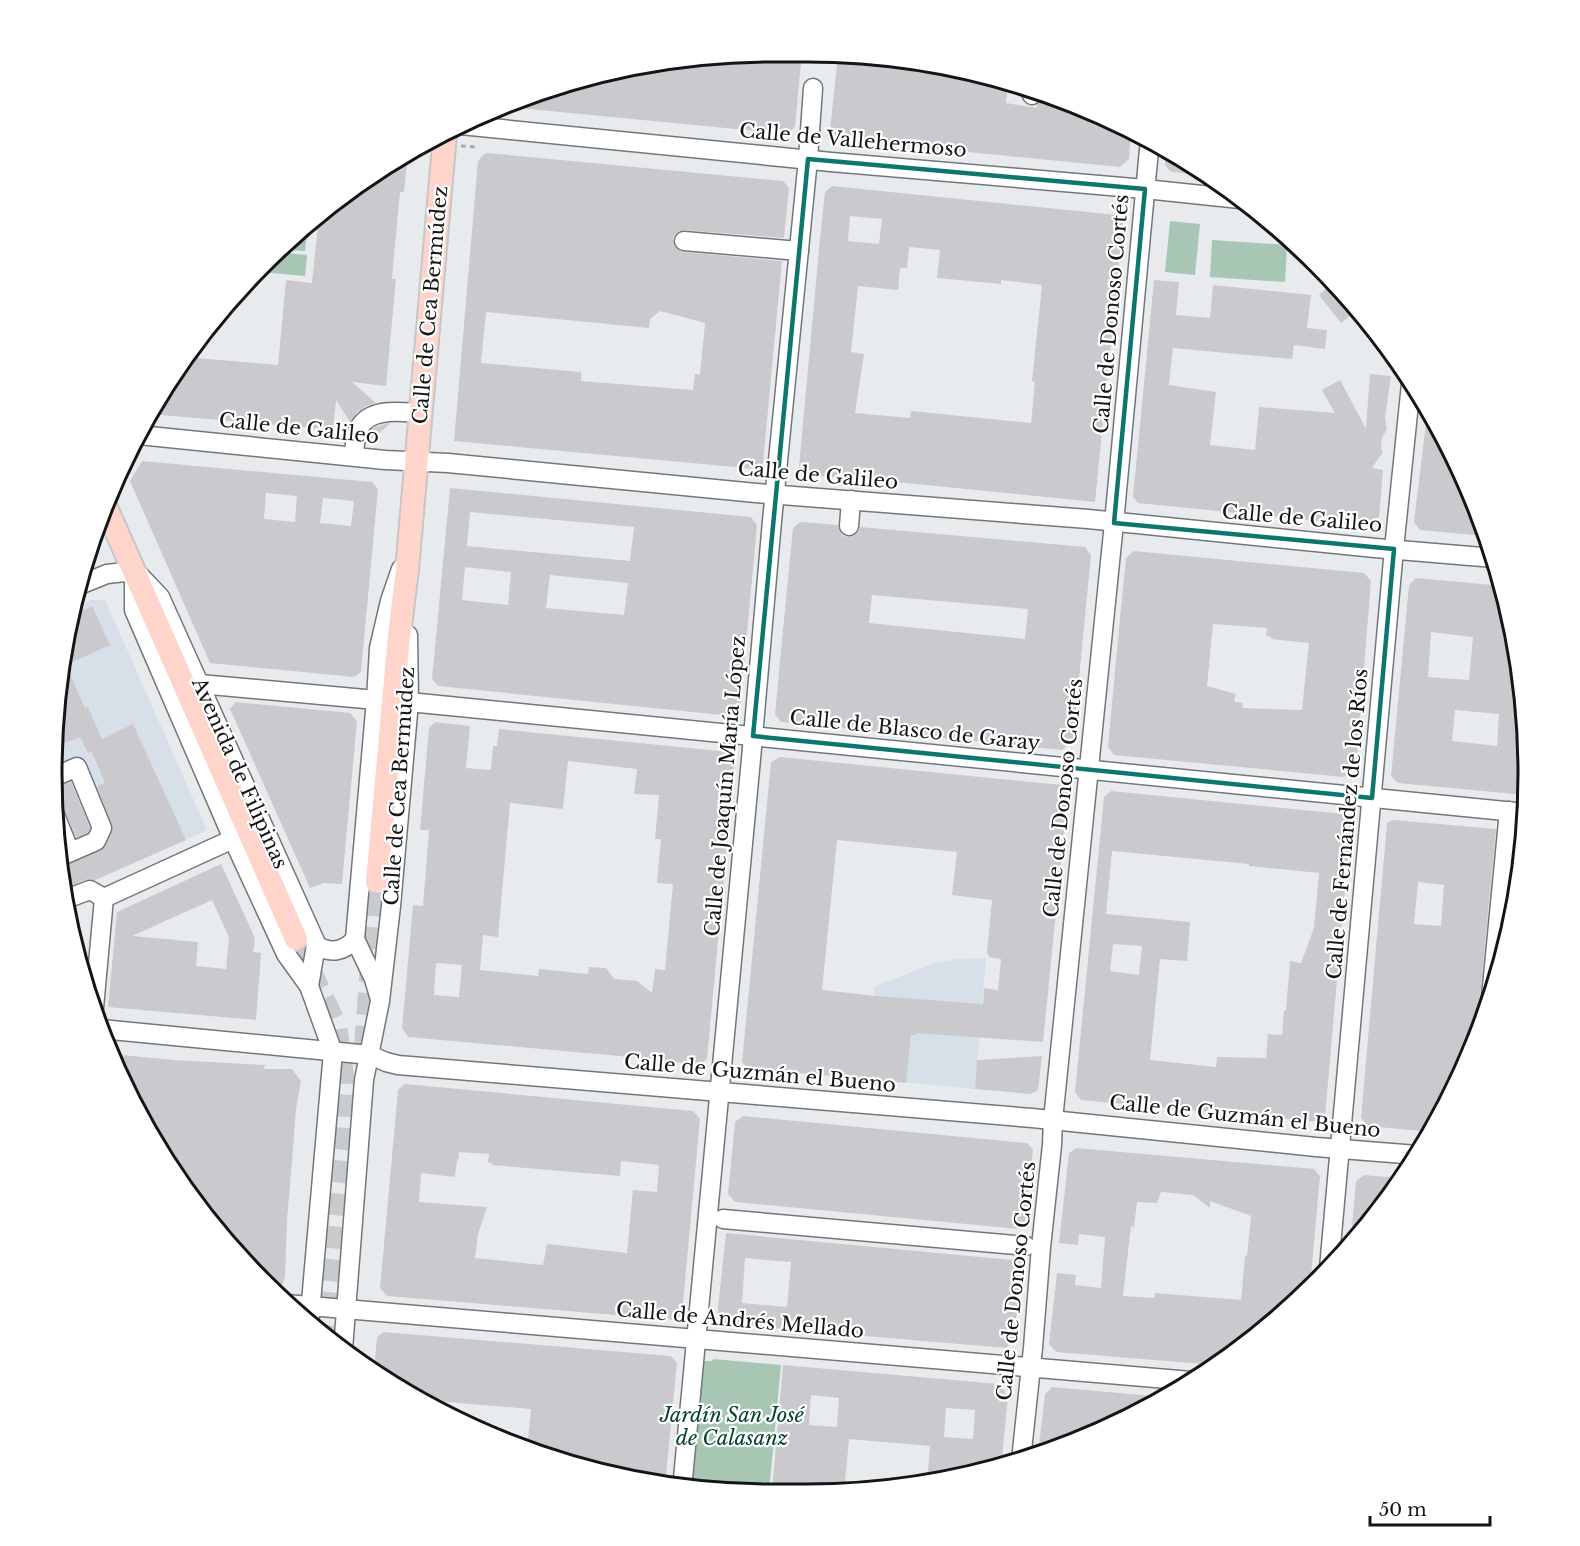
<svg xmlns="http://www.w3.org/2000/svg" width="1580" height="1546" viewBox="0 0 1580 1546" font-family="'Libre Baskerville',serif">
  <rect width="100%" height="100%" fill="#e8ebed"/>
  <!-- built -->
  <g fill="#d7e0e8">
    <polygon points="91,600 105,600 207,830 83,886 87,899 67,908 53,820 57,678 77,606"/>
    <polygon points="986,958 975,1089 879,1080 876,996 873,995 875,986 935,963 957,959"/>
  </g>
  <!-- green -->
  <g fill="#a8c6b4">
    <polygon points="1170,221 1200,224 1195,275 1165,272"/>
    <polygon points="308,225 305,251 279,249"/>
    <polygon points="1212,240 1287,245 1285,282 1210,277"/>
    <polygon points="275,252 307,255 305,276 261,272 262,263"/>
    <polygon points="713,1359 781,1365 769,1491 682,1489 694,1361 712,1361"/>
  </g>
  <!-- building -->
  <g fill="#cacace" fill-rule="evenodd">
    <polygon points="773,51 802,52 795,127 787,134 499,106 632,65"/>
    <polygon points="838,54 902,57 1008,82 1006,103 1037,108 1037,105 1041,101 1043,97 1044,91 1131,131 1129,159 1120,167 836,139 830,131"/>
    <polygon points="1166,147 1168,148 1206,175 1171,172 1165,165"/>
    <polygon points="408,153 404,192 400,192 396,235 392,279 396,279 386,386 352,382 376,403 366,406 357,412 350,422 336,400 333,430 150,414 172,372 185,357 278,365 286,280 312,283 319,216 372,173 378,170 388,171 389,164"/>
    <path d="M488,153L783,181L789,188L784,238L685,230L679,231L675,235L673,239L674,246L678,250L683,252L782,261L763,463L756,469L454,441L478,161L483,155ZM660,311L705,323L700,375L695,374L693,390L581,381V372L481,363L486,312L649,328L650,319Z"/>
    <path d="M832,186L1117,215L1123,222L1095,502L876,480L804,475L799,466L820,239L825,192ZM850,216L882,219L879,244L848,241ZM909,247L940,250L937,278L1001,284V280L1042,285L1032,381L1035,382L1031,423L911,411L910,418L855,413L864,354L851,352L858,286L898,290L900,268H907Z"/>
    <polygon points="1154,280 1179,282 1176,315 1210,318 1213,285 1311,295 1307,328 1327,330 1325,349 1294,345 1292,359 1173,348 1169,385 1216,392 1210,445 1255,450 1259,407 1335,413 1322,390 1340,380 1366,429 1370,374 1391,376 1385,418 1387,429 1382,438 1381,449 1383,452 1372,468 1383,470 1379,518 1377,518 1376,522 1373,522 1373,524 1368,524 1366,526 1138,503 1133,497"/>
    <polygon points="1333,283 1358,310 1341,323 1319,295"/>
    <polygon points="389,423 389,425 371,439 367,439 372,429 381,425"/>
    <polygon points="1426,423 1436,424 1455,454 1485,536 1420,530 1414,522"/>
    <path d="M142,461L372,482L378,489L361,672L354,677L210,663L130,481ZM266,493L297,496L295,522L264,519ZM323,498L354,501L351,526L320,523Z"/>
    <path d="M450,488L751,517L757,525L740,709L732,716L438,686L432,679ZM470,512L634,527L630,561L467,546ZM465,567L511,572L508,605L462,600ZM550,575L628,583L624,615L546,608Z"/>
    <path d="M800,522L838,525L839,531L843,536L848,537L854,536L859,532L860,527L1085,547L1091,555L1073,741L1062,750L781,722L775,714L782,640L793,528ZM872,595L1028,609L1025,639L869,623Z"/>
    <path d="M1134,551L1364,573L1371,581L1356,768L1344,777L1114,755L1108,747L1116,660L1126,558ZM1213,624L1267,628L1266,636L1271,637V639L1309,643L1302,710L1242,708L1243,703L1234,702L1236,694L1207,686Z"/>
    <path d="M1416,578L1504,586L1527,726L1525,795L1398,783L1391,776L1409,585ZM1431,632L1473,637L1469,680L1428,677ZM1455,710L1499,714L1497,746L1452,741Z"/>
    <polygon points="92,606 110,645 66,665 85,708 88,707 102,739 133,724 186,840 95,880 87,879 64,888 60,868 101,851 106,846 113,829 97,786 105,783 92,752 88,753 80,737 55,747 57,678 74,615"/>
    <polygon points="236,702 350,713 357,721 342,884 324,883 310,888 230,709"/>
    <path d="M435,722L470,726L466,768L491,770L493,746H497L499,729L730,752L735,759L707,1059L699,1065L642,1058L408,1037L402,1028L413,905L423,906L429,830H420L429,728ZM568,761L637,769L634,794L659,795L655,839H661L657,883L673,884L665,970L655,969L652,993L637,981L614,979L606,968L589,967L588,974L539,969L538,976L480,970L483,935L498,937L510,803L563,809ZM436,963L462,965L459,997L434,995Z"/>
    <path d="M780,757L1062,785L1068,793L1043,1042L916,1033V1035H911L906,1083L747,1068L742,1062L771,762ZM837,840L957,852L952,895L992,900L987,952L989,957L1001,959L998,990L984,988L983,1004L876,996L822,990Z"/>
    <polygon points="71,782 90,828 88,832 76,837 63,805 59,801 53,799 54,788"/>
    <path d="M1111,791L1344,814L1351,821L1325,1117L1319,1122L1081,1100L1075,1092L1104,797ZM1112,851L1249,864V866L1319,873L1314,928L1301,963L1290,961L1286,1010H1284L1282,1035L1268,1034L1266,1058L1217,1057L1216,1067L1150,1060L1160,959L1187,961L1190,922L1106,914ZM1113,944L1142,946L1139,975L1110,971Z"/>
    <path d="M1393,820L1496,829L1476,1038L1433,1132L1368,1126L1361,1118L1387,823ZM1418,882L1444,885L1441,926L1414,924Z"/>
    <polygon points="1518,832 1524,833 1523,868 1509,926"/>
    <path d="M221,864L255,938L253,952L261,953L256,1020L108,1007L117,912ZM212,900L229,937L226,969L196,966L198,942L132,936Z"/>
    <polygon points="111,1054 174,1060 265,1065 264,1069 292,1069 301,1081 296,1109 293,1149 287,1221 285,1276 283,1284 279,1287 270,1287 200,1213 126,1093"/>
    <polygon points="1042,1056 1038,1090 1031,1094 975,1089 977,1060"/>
    <path d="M405,1084L693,1111L700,1119L682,1314L675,1320L387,1296L380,1288L398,1090ZM459,1152L489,1154L488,1162L492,1163V1165L620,1176L621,1161L659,1165L657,1192L633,1190L627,1253L547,1244L543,1265L475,1258L478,1234L487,1207L419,1202L421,1173L455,1177L457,1159H459Z"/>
    <polygon points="743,1116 1027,1143 1033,1150 1025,1222 1019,1229 735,1202 728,1194 735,1122"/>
    <path d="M1076,1148L1314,1169L1320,1176L1310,1287L1246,1346L1215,1365L1056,1352L1049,1344L1057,1273L1076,1275L1075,1285L1101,1288L1105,1237L1079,1234L1078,1245L1059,1243L1069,1153ZM1161,1192L1193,1195L1210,1208V1201L1251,1216L1247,1256H1245L1241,1300L1155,1293L1154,1298L1123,1296L1131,1226L1134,1227L1137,1202L1157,1203Z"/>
    <polygon points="1364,1175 1400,1178 1350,1249 1356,1181"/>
    <path d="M726,1233L1022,1261L1014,1341L1006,1348L723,1324L717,1317ZM745,1258L791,1262L787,1307L742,1303Z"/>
    <polygon points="384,1332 671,1356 677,1363 665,1486 541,1457 527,1450 531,1409 424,1400 423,1403 412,1398 374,1371 377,1337"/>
    <path d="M783,1365L999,1384L1008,1396L1001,1468L994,1470L927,1482L930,1446L849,1439L844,1493L772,1491ZM811,1395L839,1398L837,1427L809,1425ZM946,1408L975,1410L973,1439L944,1437Z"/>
    <polygon points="1052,1387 1130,1394 1164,1397 1126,1421 1038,1454 1045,1394"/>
  </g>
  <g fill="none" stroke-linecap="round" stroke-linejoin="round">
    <!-- major-tunnel -->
    <g stroke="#c8cbcd" stroke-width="22" stroke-dasharray="22 11" stroke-linecap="butt">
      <polyline points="296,939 336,1026 344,1083 342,1143 324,1336"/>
      <polyline points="365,1048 377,882"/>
    </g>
    <defs>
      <g id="minor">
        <polyline points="1032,95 1033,88"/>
        <polyline points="461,125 831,162 1145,189 1240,199"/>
        <polyline points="684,241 799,251"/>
        <polyline points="139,435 385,460 448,463 756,493 1088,519 1375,548 1494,558"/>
        <path d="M353,456C355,448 355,436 359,428C370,407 401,412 420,413"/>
        <polyline points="849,526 851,500"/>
        <polyline points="134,575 134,610 233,839 286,954 309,986 333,1052 309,1325"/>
        <polyline points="140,576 160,597 315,941 316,945 309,986"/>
        <polyline points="82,584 107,574 134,571"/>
        <polyline points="200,684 376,700"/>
        <polyline points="409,702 1525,813"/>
        <polyline points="54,777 77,767 102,828 96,841 59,857"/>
        <polyline points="53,810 70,852"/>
        <polyline points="66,899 90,890 104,898"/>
        <polyline points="355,939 374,979 379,996"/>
        <path d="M316,945C330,954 344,952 355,939L376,700L379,648L390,601L401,569"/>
        <polyline points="1490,1007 1509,811"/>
        <polyline points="94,1008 104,898 233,839"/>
        <polyline points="101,1029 370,1055 386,1062 398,1065 1032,1118 1316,1147 1417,1155"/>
        <polyline points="723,1219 1026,1246"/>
        <polyline points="1329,1268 1394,549 1411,384"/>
        <polyline points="286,1304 1191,1381"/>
        <polyline points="343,1349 364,1080 380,1001 391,906 409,702 408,635"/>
        <polyline points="1021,1460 1033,1348 1041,1247 1052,1145 1053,1120 1114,523 1150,139"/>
        <polyline points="682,1489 751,759 772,521 808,159 813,88"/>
      </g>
      <g id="major">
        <polyline points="104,503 296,939"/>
        <polyline points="377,882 399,635 407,570 445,134"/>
      </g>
    </defs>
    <!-- minor casing -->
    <use href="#minor" stroke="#747678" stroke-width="21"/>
    <!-- major casing -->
    <use href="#major" stroke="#c7c7c7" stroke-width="26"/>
    <!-- path -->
    <polyline stroke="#a4a7a8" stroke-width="3" stroke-dasharray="4.5 4.5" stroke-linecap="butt" points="461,146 476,147"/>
    <!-- minor -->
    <use href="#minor" stroke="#fff" stroke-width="18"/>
    <!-- major -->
    <use href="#major" stroke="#fed4cb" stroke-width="22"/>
  </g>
  <!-- marked area -->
  <path fill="none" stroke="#0f766e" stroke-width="4.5" stroke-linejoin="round" d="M808,159L1145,189L1114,523L1394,549L1372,798L753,736Z"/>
  <g text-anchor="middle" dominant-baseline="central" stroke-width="4.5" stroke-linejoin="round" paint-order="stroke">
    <!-- street labels -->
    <g font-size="20" fill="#141515" stroke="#fff">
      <text transform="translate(853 140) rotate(5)">Calle de Vallehermoso</text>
      <text transform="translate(430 305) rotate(-85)">Calle de Cea Bermúdez</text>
      <text transform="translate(1111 314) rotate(-85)">Calle de Donoso Cortés</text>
      <text transform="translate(299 428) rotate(6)">Calle de Galileo</text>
      <text transform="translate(818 475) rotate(5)">Calle de Galileo</text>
      <text transform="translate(1302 518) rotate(5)">Calle de Galileo</text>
      <text transform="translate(915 730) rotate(6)">Calle de Blasco de Garay</text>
      <text transform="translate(240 773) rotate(66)">Avenida de Filipinas</text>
      <text transform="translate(399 786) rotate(-86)">Calle de Cea Bermúdez</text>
      <text transform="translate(725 786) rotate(-85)">Calle de Joaquín María López</text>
      <text transform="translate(1063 798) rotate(-84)">Calle de Donoso Cortés</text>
      <text transform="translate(1347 824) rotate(-85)">Calle de Fernández de los Ríos</text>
      <text transform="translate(760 1073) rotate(5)">Calle de Guzmán el Bueno</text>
      <text transform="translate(1245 1116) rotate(6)">Calle de Guzmán el Bueno</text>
      <text transform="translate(1016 1281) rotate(-84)">Calle de Donoso Cortés</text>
      <text transform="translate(740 1320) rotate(5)">Calle de Andrés Mellado</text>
    </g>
    <!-- park labels -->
    <g font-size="20" font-style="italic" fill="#004328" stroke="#fff">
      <text x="732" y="1415">Jardín San José<tspan x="732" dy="23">de Calasanz</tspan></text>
    </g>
  </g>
  <!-- crop -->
  <path d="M0 0H1580V1546H0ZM773 62H807A711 711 0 0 1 1518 773V773A711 711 0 0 1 807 1484H773A711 711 0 0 1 62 773V773A711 711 0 0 1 773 62Z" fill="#fff" fill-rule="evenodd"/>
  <path fill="none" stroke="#141515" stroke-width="3" d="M773 62H807A711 711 0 0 1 1518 773V773A711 711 0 0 1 807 1484H773A711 711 0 0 1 62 773V773A711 711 0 0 1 773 62Z"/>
  <!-- scale -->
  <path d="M1370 1516v9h120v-9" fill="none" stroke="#141515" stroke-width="3"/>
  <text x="1379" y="1516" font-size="18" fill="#141515" stroke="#ffffff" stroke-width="4.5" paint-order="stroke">50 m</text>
</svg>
